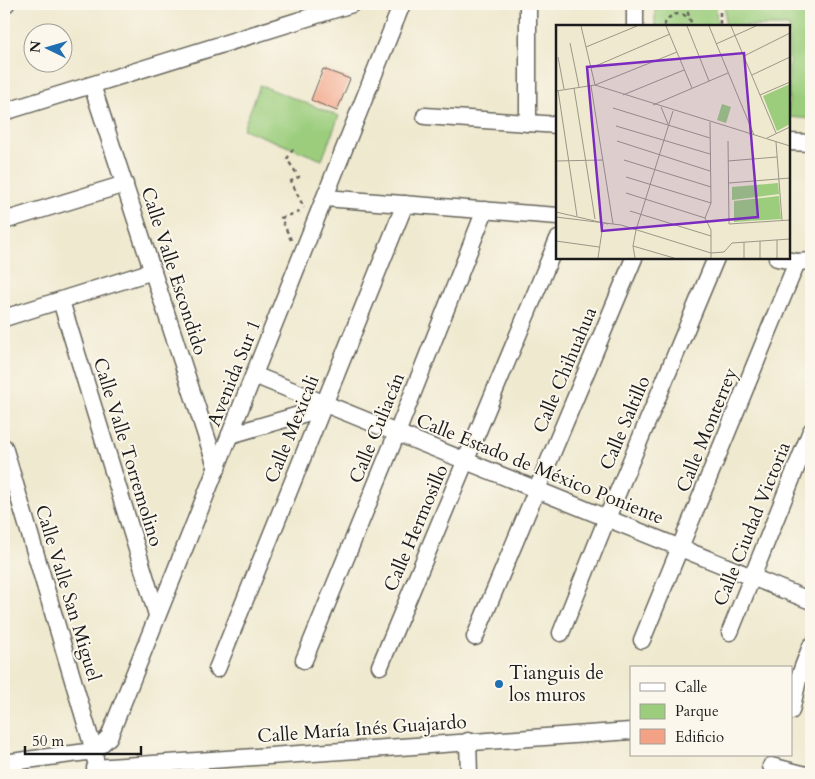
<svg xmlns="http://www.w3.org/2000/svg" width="815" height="779" viewBox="0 0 815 779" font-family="Cardo,serif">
  <rect width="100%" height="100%" fill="#fbf7ec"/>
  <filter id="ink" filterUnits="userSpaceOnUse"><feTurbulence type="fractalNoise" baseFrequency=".02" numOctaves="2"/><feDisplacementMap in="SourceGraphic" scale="10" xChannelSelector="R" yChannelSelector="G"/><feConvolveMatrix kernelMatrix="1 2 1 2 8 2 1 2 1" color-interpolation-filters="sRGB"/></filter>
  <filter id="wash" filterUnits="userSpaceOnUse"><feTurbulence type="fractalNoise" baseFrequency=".0096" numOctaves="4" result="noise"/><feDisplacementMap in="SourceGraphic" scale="20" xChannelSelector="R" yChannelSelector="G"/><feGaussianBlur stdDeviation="1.12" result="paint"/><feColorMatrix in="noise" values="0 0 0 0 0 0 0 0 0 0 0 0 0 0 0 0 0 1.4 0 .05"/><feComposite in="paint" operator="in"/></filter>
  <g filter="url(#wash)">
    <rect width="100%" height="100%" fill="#efe9cf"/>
    <!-- green -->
    <g fill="#9bcd7d" stroke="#5c744c">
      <polygon points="655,4 716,4 717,26 655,26"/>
      <polygon points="725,4 811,4 811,119 789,117 789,26 725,26"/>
      <polygon points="260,85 339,116 322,160 243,129"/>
    </g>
    <g id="blocks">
      <!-- building -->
      <polygon fill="#f3a286" points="323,69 350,79 337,111 311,100"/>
    </g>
  </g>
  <g filter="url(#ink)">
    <use href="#blocks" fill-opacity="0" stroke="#66645b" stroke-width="1"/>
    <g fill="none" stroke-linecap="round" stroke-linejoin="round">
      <defs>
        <g id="minor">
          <polyline points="4,4 6,4"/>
          <polyline points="635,26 635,4"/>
          <polyline points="92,85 217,469"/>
          <polyline points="4,112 352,4"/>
          <polyline points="425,116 558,125"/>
          <polyline points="528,123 528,4"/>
          <polyline points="789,142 811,143"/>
          <polyline points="325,198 558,216"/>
          <polyline points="4,221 125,184"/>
          <polyline points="777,258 797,262 811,261"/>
          <polyline points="61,301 157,615"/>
          <polyline points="4,318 153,271"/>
          <polyline points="254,375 811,601"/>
          <polyline points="230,435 306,413 324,403"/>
          <polyline points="4,447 94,751 95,759"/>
          <polyline points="730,632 811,431"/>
          <polyline points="561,633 607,518 716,258"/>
          <polyline points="475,637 634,258"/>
          <polyline points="642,640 797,262"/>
          <polyline points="304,660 397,433 485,210"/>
          <polyline points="380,666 558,239"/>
          <polyline points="217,669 405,204"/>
          <polyline points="791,711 798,680 811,646"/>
          <polyline points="468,741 469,775"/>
          <polyline points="94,751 109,737 402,4"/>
          <polyline points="4,763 94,751"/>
          <polyline points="771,766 806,775"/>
          <polyline points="95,768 631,731"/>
        </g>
      </defs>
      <!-- minor casing -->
      <use href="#minor" stroke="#66645b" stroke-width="19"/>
      <!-- path -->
      <g stroke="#66645b" stroke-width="2.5" stroke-dasharray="4 4" stroke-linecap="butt">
        <polyline points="688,4 687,9 689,17"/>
        <polyline points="720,4 720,26"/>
        <path d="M664,26C669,10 688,10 693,26"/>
        <polyline points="293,149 287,159 299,177 291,181 304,208"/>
        <polyline points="291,240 281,218 302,211"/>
      </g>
      <!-- minor -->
      <use href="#minor" stroke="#fff" stroke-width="16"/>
    </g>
  </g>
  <!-- markers -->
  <circle fill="#1f6fb2" stroke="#fbf7ec" stroke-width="2" cx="499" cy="684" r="5"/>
  <g text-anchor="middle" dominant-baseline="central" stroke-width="4" stroke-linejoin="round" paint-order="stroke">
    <!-- street labels -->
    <g font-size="19" fill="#1c1c1c" stroke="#fbf7ec">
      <text transform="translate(174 271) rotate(72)">Calle Valle Escondido</text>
      <text transform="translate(565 370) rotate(-67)">Calle Chihuahua</text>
      <text transform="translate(234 373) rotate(-68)">Avenida Sur 1</text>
      <text transform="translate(625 423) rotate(-67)">Calle Saltillo</text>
      <text transform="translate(377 428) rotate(-68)">Calle Culiacán</text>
      <text transform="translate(292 429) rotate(-68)">Calle Mexicali</text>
      <text transform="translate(707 430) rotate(-68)">Calle Monterrey</text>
      <text transform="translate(128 452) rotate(73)">Calle Valle Torremolino</text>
      <text transform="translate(540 469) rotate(22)">Calle Estado de México Poniente</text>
      <text transform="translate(752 524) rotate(-68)">Calle Ciudad Victoria</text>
      <text transform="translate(416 528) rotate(-67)">Calle Hermosillo</text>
      <text transform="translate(68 593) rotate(73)">Calle Valle San Miguel</text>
      <text transform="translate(362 729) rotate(-4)">Calle María Inés Guajardo</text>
    </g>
    <!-- poi labels -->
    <g font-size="19" fill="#1c1c1c" stroke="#fbf7ec" text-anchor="start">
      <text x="509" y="673">Tianguis de<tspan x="509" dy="22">los muros</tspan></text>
    </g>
  </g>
  <!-- overview -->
  <g transform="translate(556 25)">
    <rect width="234" height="234" fill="#efe9cf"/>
    <path d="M234,59V99L221,106L207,71ZM166,79L175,82L170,98L161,95ZM222,158L223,169L176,175V162ZM223,171L225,194L178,197V176Z" fill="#9bcd7d"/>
    <path fill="none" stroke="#9b9787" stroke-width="1" d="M25,1L39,60M110,1L136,63M131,1L153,56M153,1L198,110M175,1L220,108M14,18L23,62M160,19L200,1M30,22L81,1M188,31L234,8M2,32L8,64M35,43L114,9M196,50L234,32M39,60L234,121M35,61L57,199M18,63L39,194M2,65L21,191M0,66L39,60L121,27M67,70L128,45M204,70L234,57M97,80L172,48M105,82L112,99M57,83L154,113M154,97L155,178L149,193L155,205V233M60,101L154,129M211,113L234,102M61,116L154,146M172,116L173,199L234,195M220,117L226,195M68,135L155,162M0,136L47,135M172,136L221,132M70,152L155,178M173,158L234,153M70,168L149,193M74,186L155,211M0,187L52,199M0,192L65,200L155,228L168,227L176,218L234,214M221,215V233M0,216L43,222M204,216V233M188,217V233M77,221L118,233M42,233L47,199M79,233L77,221L80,205L117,86"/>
    <path fill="#7b2cbf" fill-opacity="0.15" stroke="#7b2cbf" stroke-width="2.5" d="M188,28L202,192L46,206L31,42Z"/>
    <rect width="234" height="234" fill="none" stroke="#1c1c1c" stroke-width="2.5"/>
  </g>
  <!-- margin -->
  <rect width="815" height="779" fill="none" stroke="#fbf7ec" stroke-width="20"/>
  <!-- legend -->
  <rect x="630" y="666" width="162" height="90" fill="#fbf7ec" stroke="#a29f99"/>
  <rect x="640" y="683" width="25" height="8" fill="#ffffff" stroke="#a29f99"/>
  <text x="675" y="692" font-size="15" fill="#1c1c1c">Calle</text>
  <rect x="640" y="704" width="25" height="15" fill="#9bcd7d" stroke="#a29f99"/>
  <text x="675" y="716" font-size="15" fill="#1c1c1c">Parque</text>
  <rect x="640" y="729" width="25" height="15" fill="#f3a286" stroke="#a29f99"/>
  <text x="675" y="742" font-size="15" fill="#1c1c1c">Edificio</text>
  <!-- north arrow -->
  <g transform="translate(48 48) rotate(275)"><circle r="24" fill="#fbf7ec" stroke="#a29f99"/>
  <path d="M0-4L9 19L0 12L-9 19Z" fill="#1f6fb2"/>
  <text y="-8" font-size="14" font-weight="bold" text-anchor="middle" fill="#1c1c1c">N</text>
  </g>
  <!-- scale -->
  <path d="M25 746v8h116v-8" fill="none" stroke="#1c1c1c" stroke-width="2.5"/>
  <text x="32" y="746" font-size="15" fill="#1c1c1c" stroke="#fbf7ec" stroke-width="4" paint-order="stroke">50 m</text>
</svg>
